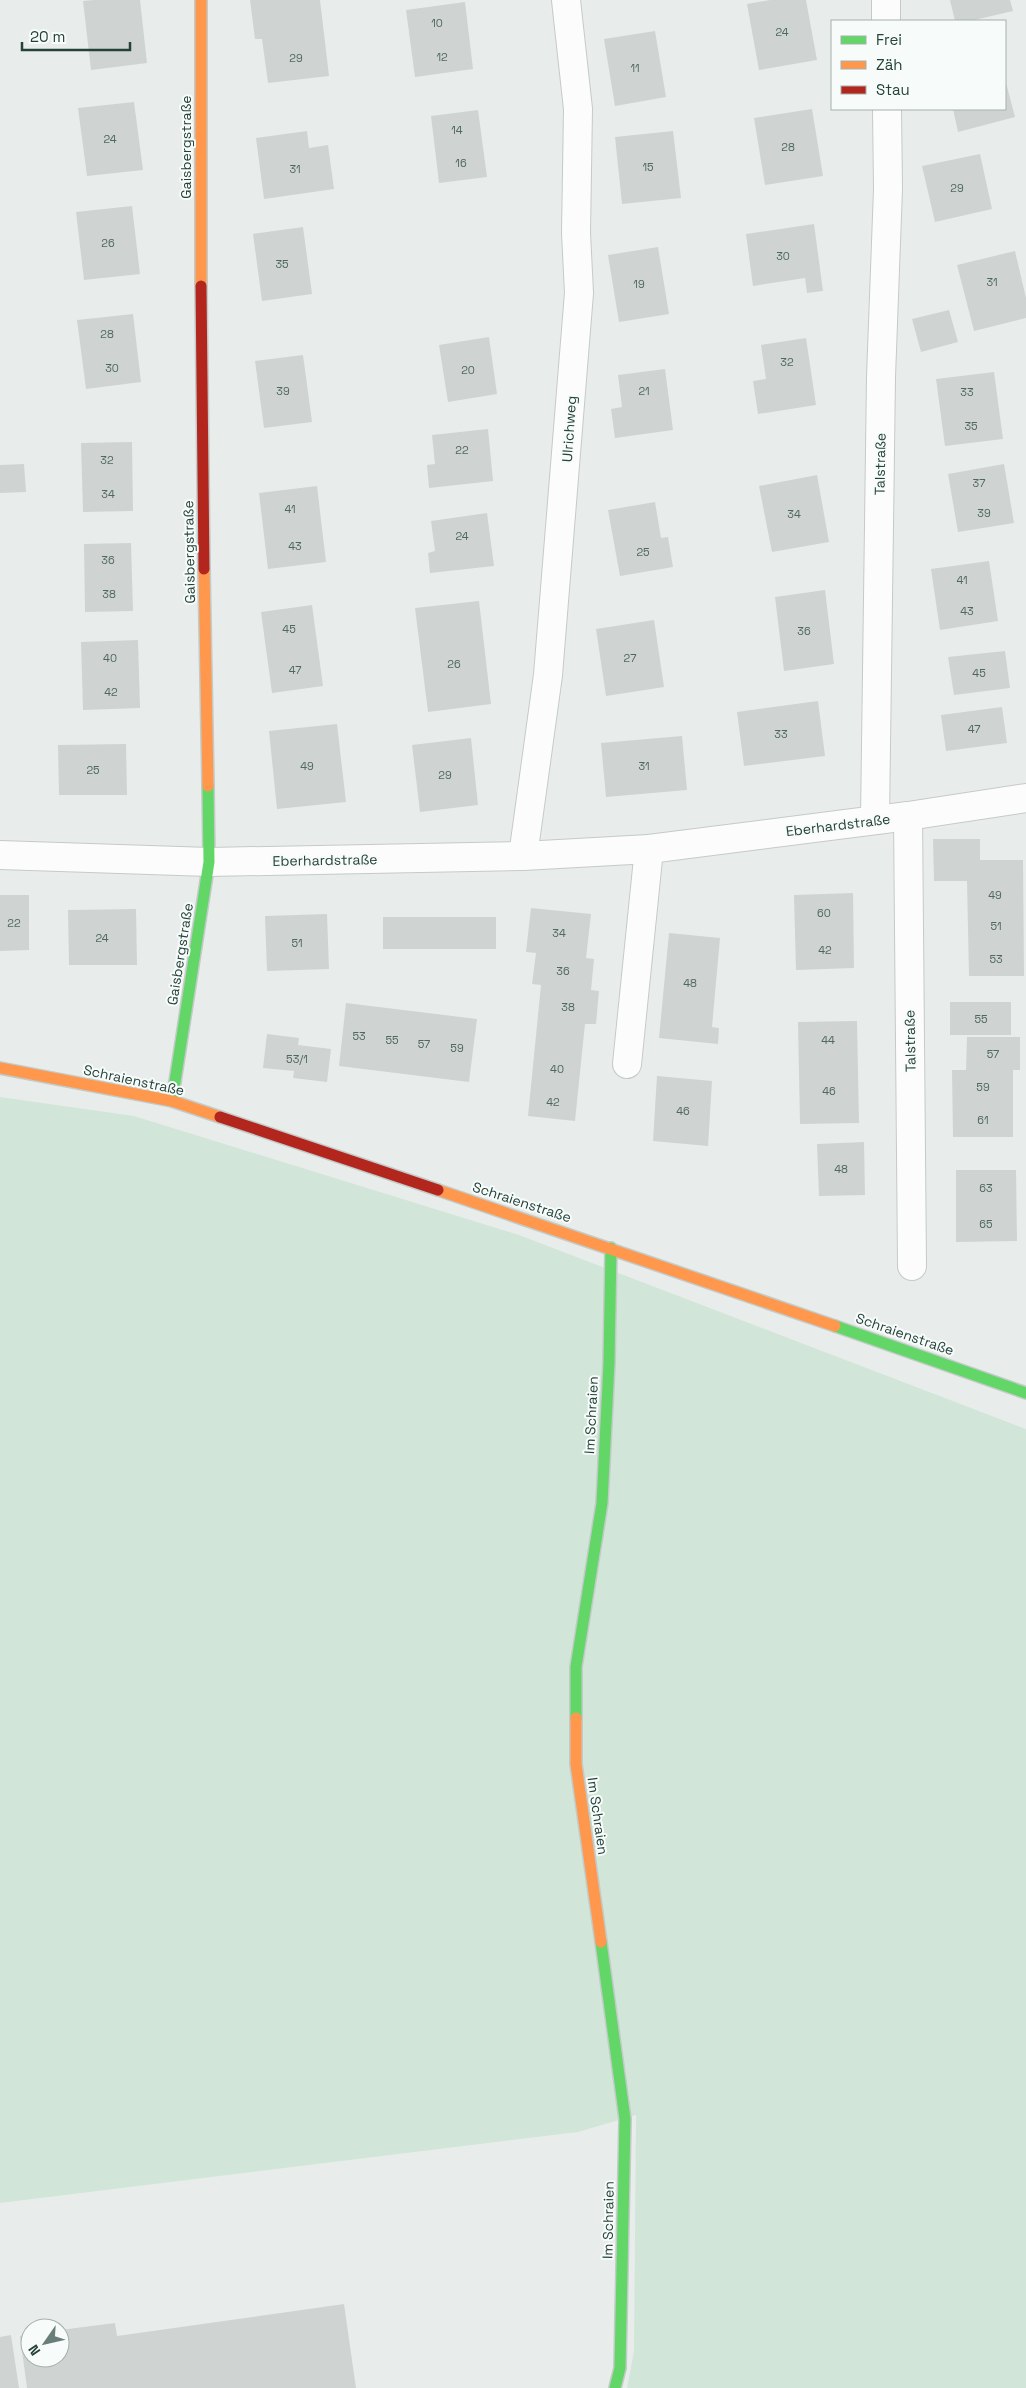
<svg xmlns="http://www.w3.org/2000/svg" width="1026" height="2388" viewBox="0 0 1026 2388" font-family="'Space Grotesk',sans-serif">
  <rect width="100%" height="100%" fill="#e8edeb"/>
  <!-- green -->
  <polygon fill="#d1e6d8" points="0,1097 134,1116 519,1235 1026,1429 1026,2388 627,2388 634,2351 636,2115 578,2132 0,2203"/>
  <!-- building -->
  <g fill="#cfd4d2">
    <polygon points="94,0 140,0 147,63 91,70 83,1"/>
    <polygon points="250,0 320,0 329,76 268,83 262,39 255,39"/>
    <polygon points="770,0 806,0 817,60 759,70 747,4"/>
    <polygon points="950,0 1010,0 1013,11 970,21 955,21"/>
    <polygon points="465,2 473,69 415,77 406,10"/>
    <polygon points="655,31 666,97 615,106 604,39"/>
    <polygon points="1005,79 1015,117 958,132 953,109 1005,109"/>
    <polygon points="134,102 143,170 87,176 78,108"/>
    <polygon points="812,109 823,176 765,185 754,118"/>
    <polygon points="478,110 487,177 439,183 431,116"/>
    <polygon points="307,131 309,148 328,145 334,189 264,199 256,138"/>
    <polygon points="673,131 681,198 622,204 615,137"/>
    <polygon points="980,154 992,209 935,222 922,166"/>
    <polygon points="132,206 140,274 84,280 76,212"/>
    <polygon points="814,224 823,291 807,293 805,278 753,286 746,234"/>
    <polygon points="303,227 312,294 262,301 253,234"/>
    <polygon points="658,247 669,314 619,322 608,255"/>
    <polygon points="1015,251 1026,298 1026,318 974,331 957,265"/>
    <polygon points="949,310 958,342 921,352 912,319"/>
    <polygon points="133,314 141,382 86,389 77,320"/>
    <polygon points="489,337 497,394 448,402 439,345"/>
    <polygon points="806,338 816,405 758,414 753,381 766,379 761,345"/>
    <polygon points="303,355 312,422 264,428 255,361"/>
    <polygon points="665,369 673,430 615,438 611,409 622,407 618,375"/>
    <polygon points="994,372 1003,439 945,446 936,379"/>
    <polygon points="488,429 493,481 429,488 427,465 435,464 432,435"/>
    <polygon points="132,442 133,511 83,512 81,443"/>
    <polygon points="24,464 26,492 0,493 0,465"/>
    <polygon points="1004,464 1014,523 958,532 948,474"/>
    <polygon points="817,475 829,542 772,552 759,486"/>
    <polygon points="317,486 326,562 268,569 259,493"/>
    <polygon points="655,502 661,538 668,537 673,567 620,576 608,510"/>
    <polygon points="487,513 494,566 430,573 428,553 435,551 431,521"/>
    <polygon points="131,543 133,611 85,612 84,544"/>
    <polygon points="989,561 998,621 940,630 931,569"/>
    <polygon points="825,590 834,664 784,671 775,597"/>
    <polygon points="479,601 491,704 428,712 415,608"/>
    <polygon points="312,605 323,686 272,693 261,612"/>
    <polygon points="654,620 664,687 606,696 596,629"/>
    <polygon points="138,640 140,708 83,710 81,642"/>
    <polygon points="1005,651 1010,688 954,695 948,657"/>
    <polygon points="818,701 825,756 744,766 737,712"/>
    <polygon points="1002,707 1007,743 946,751 941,715"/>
    <polygon points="337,724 346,802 277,809 269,731"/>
    <polygon points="682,736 687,790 606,797 601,743"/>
    <polygon points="471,738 478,805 420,812 412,745"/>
    <polygon points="126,744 127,795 59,795 58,745"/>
    <polygon points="933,839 980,839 980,860 1023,860 1024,976 969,976 967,881 934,881"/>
    <polygon points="853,893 854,968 796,970 794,895"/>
    <polygon points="0,895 29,895 29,950 0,951"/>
    <polygon points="531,908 591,914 586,958 594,959 591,990 599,991 596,1024 585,1024 575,1121 528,1116 541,985 532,984 536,953 526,952"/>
    <polygon points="136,909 137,965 69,965 68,910"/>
    <polygon points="327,914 329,969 267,971 265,916"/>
    <rect x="383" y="917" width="113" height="32"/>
    <polygon points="669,933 720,938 712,1027 719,1028 718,1044 659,1038"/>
    <rect x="950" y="1002" width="61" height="33"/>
    <polygon points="346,1003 477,1019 469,1082 339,1066"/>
    <polygon points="857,1021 859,1123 800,1124 798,1022"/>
    <polygon points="267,1034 299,1038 298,1045 331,1049 327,1082 293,1078 294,1071 263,1068"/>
    <polygon points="967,1037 1020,1037 1020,1070 1013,1070 1013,1137 953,1137 952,1070 966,1070"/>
    <polygon points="657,1076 712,1081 708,1146 653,1141"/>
    <polygon points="864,1142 865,1195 819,1196 817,1144"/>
    <polygon points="956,1170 1016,1170 1017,1241 956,1242"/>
    <polygon points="344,2304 356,2388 27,2388 20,2336 30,2335 30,2358 60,2358 60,2330 115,2323 117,2336"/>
    <polygon points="11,2335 19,2388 0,2388 0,2337"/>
  </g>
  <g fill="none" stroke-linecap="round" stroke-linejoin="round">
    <defs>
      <g id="street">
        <polyline points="886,0 886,21"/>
        <polyline points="908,816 912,1266"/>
        <polyline points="875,820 881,377 888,189 887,109"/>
        <polyline points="0,855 209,862 523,856 649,849 908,816 1026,798"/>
        <polyline points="523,856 548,675 579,293 576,233 578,109 566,0"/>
        <polyline points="627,1064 649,849"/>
      </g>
      <g id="fast">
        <polyline points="172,1101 209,862 208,786"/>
        <polyline points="835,1326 1026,1393"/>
        <polyline points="576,1718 576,1667 602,1503 609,1363 611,1248"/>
        <polyline points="601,1942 625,2119 620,2368 615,2388"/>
      </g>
      <g id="slow">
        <polyline points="201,0 201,286"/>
        <polyline points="204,569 208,786"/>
        <polyline points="0,1068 172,1101 220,1117"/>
        <polyline points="438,1190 835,1326"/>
        <polyline points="576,1718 576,1764 601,1942"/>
      </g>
      <g id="jam">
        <polyline points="201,286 204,569"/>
        <polyline points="220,1117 438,1190"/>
      </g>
    </defs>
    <!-- street casing -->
    <use href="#street" stroke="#c5cac8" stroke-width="30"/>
    <!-- fast casing -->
    <use href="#fast" stroke="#c3cbc8" stroke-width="14"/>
    <!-- slow casing -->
    <use href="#slow" stroke="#c3cbc8" stroke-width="14"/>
    <!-- jam casing -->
    <use href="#jam" stroke="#c3cbc8" stroke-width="14"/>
    <!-- street -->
    <use href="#street" stroke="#fcfcfc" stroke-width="28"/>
    <!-- fast -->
    <use href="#fast" stroke="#63d668" stroke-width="11"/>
    <!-- slow -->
    <use href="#slow" stroke="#ff974d" stroke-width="11"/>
    <!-- jam -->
    <use href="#jam" stroke="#b3261e" stroke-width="11"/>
  </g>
  <g text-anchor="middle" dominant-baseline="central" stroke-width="4" stroke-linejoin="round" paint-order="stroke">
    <!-- number labels -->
    <g font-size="11" fill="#506761">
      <text x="437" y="23">10</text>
      <text x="782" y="32">24</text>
      <text x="442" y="57">12</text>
      <text x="296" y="58">29</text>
      <text x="635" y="68">11</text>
      <text x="457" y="130">14</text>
      <text x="110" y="139">24</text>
      <text x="788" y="147">28</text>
      <text x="461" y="163">16</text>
      <text x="648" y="167">15</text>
      <text x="295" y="169">31</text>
      <text x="957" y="188">29</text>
      <text x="108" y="243">26</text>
      <text x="783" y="256">30</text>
      <text x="282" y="264">35</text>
      <text x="992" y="282">31</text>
      <text x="639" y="284">19</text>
      <text x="107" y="334">28</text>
      <text x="787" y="362">32</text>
      <text x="112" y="368">30</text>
      <text x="468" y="370">20</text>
      <text x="283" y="391">39</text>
      <text x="644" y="391">21</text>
      <text x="967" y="392">33</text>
      <text x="971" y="426">35</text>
      <text x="462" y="450">22</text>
      <text x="107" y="460">32</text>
      <text x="979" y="483">37</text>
      <text x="108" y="494">34</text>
      <text x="290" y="509">41</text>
      <text x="984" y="513">39</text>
      <text x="794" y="514">34</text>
      <text x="462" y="536">24</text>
      <text x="295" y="546">43</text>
      <text x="643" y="552">25</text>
      <text x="108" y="560">36</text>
      <text x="962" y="580">41</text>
      <text x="109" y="594">38</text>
      <text x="967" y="611">43</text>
      <text x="289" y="629">45</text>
      <text x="804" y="631">36</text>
      <text x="110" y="658">40</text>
      <text x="630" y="658">27</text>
      <text x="454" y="664">26</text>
      <text x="295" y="670">47</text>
      <text x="979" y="673">45</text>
      <text x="111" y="692">42</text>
      <text x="974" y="729">47</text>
      <text x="781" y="734">33</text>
      <text x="307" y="766">49</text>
      <text x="644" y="766">31</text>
      <text x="93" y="770">25</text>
      <text x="445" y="775">29</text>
      <text x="995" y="895">49</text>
      <text x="824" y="913">60</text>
      <text x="14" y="923">22</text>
      <text x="996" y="926">51</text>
      <text x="559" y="933">34</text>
      <text x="102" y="938">24</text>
      <text x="297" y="943">51</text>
      <text x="825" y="950">42</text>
      <text x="996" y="959">53</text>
      <text x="563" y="971">36</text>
      <text x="690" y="983">48</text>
      <text x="568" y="1007">38</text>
      <text x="981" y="1019">55</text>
      <text x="359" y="1036">53</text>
      <text x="392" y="1040">55</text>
      <text x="828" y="1040">44</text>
      <text x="424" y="1044">57</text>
      <text x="457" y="1048">59</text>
      <text x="993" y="1054">57</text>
      <text x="297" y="1059">53/1</text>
      <text x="557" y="1069">40</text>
      <text x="983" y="1087">59</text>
      <text x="829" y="1091">46</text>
      <text x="553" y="1102">42</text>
      <text x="683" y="1111">46</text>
      <text x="983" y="1120">61</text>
      <text x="841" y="1169">48</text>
      <text x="986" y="1188">63</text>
      <text x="986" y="1224">65</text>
    </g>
    <!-- street labels -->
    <g font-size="14" fill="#24423a" stroke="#f7fbf9">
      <text transform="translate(186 147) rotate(-90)">Gaisbergstraße</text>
      <text transform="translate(569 429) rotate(-86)">Ulrichweg</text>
      <text transform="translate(880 464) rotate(-89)">Talstraße</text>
      <text transform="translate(189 552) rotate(-91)">Gaisbergstraße</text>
      <text transform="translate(838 825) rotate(-7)">Eberhardstraße</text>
      <text transform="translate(325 860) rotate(-1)">Eberhardstraße</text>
      <text transform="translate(180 954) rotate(-81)">Gaisbergstraße</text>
      <text transform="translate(910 1041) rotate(-91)">Talstraße</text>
      <text transform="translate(134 1080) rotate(12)">Schraienstraße</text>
      <text transform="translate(522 1202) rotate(18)">Schraienstraße</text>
      <text transform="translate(905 1334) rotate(19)">Schraienstraße</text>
      <text transform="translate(591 1415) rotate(-87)">Im Schraien</text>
      <text transform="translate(598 1816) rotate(82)">Im Schraien</text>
      <text transform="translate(608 2220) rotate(-89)">Im Schraien</text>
    </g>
  </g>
  <!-- legend -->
  <rect x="831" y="20" width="175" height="90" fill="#f7fbf9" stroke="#a3b1ad"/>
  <rect x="841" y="36" width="25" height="8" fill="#63d668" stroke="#a3b1ad"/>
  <text x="876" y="45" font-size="15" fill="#24423a">Frei</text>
  <rect x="841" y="61" width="25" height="8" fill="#ff974d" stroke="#a3b1ad"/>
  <text x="876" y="70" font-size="15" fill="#24423a">Zäh</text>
  <rect x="841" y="86" width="25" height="8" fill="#b3261e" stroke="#a3b1ad"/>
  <text x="876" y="95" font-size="15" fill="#24423a">Stau</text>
  <!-- north arrow -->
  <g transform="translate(45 2343) rotate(236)"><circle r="24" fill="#f7fbf9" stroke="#a3b1ad"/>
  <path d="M0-4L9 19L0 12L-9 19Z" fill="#697e78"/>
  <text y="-8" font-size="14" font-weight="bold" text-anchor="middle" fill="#24423a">N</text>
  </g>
  <!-- scale -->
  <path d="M22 42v8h108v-8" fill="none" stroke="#24423a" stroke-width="2.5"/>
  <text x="30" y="42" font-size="15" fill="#24423a" stroke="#f7fbf9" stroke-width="4" paint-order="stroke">20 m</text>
</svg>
